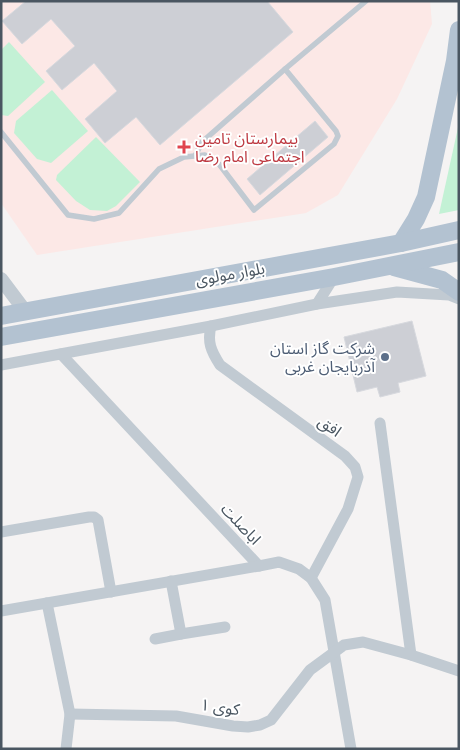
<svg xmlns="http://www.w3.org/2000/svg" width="460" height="750" viewBox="0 0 460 750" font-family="Karla,'Noto Sans Arabic',sans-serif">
  <rect width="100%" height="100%" fill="#f5f3f3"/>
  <!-- medical -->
  <polygon fill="#fce8e6" points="1,1 430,1 432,24 397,99 338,195 306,213 37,255 1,203"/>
  <!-- green -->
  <g fill="#c3f1d5">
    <polygon points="9,42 45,82 8,116 1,115 1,50"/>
    <polygon points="52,90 88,131 51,163 37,159 14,133 16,121"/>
    <polygon points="459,123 459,210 439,214"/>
    <polygon points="96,137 140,182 116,206 107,211 90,210 76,201 56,180 57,175"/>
  </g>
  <!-- building -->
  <g fill="#cdcfd5" stroke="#d7d9de">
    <polygon points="26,1 267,1 293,32 160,145 136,117 105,143 85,119 117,91 94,63 62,90 46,71 75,46 51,19 22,44 2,21"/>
    <polygon points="315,121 328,137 260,195 247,179"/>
    <polygon points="412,321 426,376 398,383 400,392 380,397 377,387 357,392 344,337"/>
  </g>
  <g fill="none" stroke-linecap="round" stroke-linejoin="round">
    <!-- service -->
    <g stroke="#c1cad2" stroke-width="5.5">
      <polyline points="1,132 68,215 94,219 119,213 159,169 184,157 205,155 219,164 254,210 334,144 338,136 336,131 285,69"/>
      <polyline points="195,156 202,142 285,69 366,1"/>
    </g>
    <!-- minor -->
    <g stroke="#c1cad2" stroke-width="11">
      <polyline points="317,304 334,277"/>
      <path d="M211,326C207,342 211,351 220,365L345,456L355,467L358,477L348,509L311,578"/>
      <polyline points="61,354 259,566 279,562 299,569 311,578 325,600 351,749"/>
      <polyline points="1,365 211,326 317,304 397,292 449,295 459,299"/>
      <polyline points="380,423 411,655"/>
      <polyline points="1,532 89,517 94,517 98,520 111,592"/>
      <polyline points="171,581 181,634 225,627"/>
      <polyline points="47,603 70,714 66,749"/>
      <polyline points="1,611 259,566"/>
      <polyline points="155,639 181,634"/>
      <polyline points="70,714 176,716 233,726 248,727 260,725 271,720 310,670 344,645 363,642 411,655 459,671"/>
    </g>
    <!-- tertiary -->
    <polyline stroke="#c1cad2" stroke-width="14" points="1,279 25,311"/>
    <!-- primary -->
    <g stroke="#b3c2d1" stroke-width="18">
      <polyline points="401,243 416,219 426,197 455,61 459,30"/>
      <polyline points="394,267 442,280 459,292"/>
      <polyline points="1,316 401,243 459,230"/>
      <polyline points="1,337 334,277 459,252"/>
    </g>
  </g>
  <!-- markers -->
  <path fill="#e0444e" stroke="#fff" stroke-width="2" d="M181.5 139.5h5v5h5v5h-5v5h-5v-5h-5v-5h5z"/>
  <circle fill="#5c6f8a" stroke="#fff" stroke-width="2" cx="385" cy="357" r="5"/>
  <g text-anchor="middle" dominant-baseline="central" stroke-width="4" stroke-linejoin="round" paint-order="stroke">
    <!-- health labels -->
    <g font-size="16" fill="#be3a42" stroke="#fff" text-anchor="start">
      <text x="195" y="138">بیمارستان تامین<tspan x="195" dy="18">اجتماعی امام رضا</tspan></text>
    </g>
    <!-- street labels -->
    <g font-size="16" fill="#4a5661" stroke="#fff">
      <text transform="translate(230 274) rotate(-10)">بلوار مولوی</text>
      <text transform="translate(330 426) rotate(36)">افق</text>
      <text transform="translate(241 524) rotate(47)">اباصلت</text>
      <text transform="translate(220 707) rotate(8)">کوی ۱</text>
    </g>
    <!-- service labels -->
    <g font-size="16" fill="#4e5e75" stroke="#fff" text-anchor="end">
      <text x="375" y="348">شرکت گاز استان<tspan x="375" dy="18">آذربایجان غربی</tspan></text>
    </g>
  </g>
  <!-- border -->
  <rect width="460" height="750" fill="none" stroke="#4a5661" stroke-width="5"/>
</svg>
